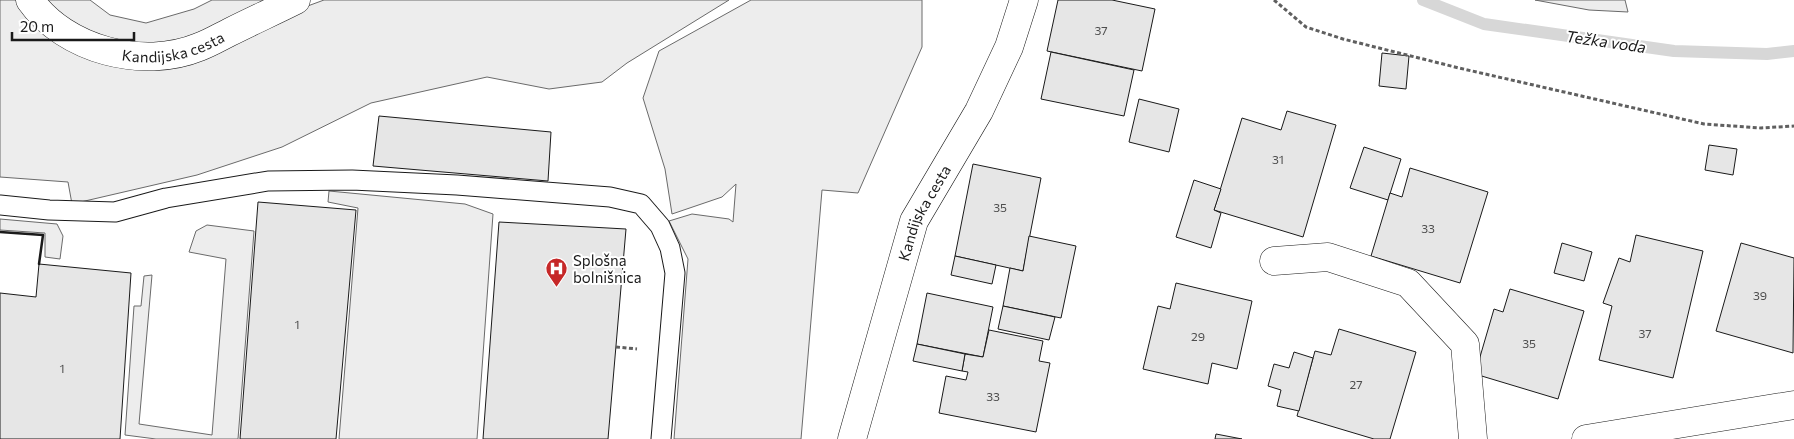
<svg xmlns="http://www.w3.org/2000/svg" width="1794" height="439" viewBox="0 0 1794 439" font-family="Commissioner,sans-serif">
  <rect width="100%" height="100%" fill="#fff"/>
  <!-- built -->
  <g fill="#ededed" stroke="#6a6a6a">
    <polygon points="0,0 17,0 142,67 324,0 729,0 627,63 602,82 549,89 487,77 371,103 282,147 197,175 72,204 68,182 0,177"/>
    <polygon points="46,0 90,0 110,15 146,23 194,9 212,0 275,0 183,43 132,47 95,37 54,11"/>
    <polygon points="751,0 922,0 922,47 858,193 822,190 801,439 674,439 688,259 669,221 692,214 729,219 733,222 736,184 722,197 672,214 665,169 643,98 659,51"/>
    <polygon points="1535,0 1625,0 1628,12 1589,10"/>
    <polygon points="329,191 465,204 493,214 477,439 339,439 358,208 328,202"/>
    <polygon points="0,219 57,224 63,236 60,259 45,257 45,233 0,230"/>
    <polygon points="207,225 254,231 238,439 156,439 125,435 134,306 141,306 144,276 152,275 139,424 212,435 226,259 189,252 196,231"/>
  </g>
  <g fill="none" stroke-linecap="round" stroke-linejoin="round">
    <!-- stream -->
    <polyline stroke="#d7d7d7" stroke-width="12" points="1423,0 1484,24 1674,51 1767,54 1794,51"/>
  </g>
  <!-- building -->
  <g fill="#e6e6e6" stroke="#1a1a1a">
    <polygon points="1058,0 1112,0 1155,9 1142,71 1047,51"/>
    <polygon points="1051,52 1134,70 1124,116 1041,99"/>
    <polygon points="1382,53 1409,56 1406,89 1379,86"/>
    <polygon points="1139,99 1179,109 1169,152 1129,142"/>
    <polygon points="1287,111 1336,125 1303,237 1214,210 1242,118 1281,130"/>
    <polygon points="379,116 551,132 548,181 373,166"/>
    <polygon points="1709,145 1737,149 1733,175 1705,170"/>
    <polygon points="1364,147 1401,159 1388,200 1350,188"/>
    <polygon points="973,164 1041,178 1023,271 955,256"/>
    <polygon points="1410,168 1488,192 1460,283 1371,256 1390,193 1402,197"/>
    <polygon points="1194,180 1221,189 1214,210 1221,213 1211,248 1176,237"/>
    <polygon points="258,202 356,210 336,439 240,439"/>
    <polygon points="499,222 626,229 608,439 483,439"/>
    <polygon points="1636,235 1703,251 1673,378 1599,360 1612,306 1603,303 1619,258 1630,262"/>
    <polygon points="1029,236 1076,246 1061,318 1003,306 1010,268 1023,271"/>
    <polygon points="1562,243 1592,252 1584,281 1554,273"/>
    <polygon points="1741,243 1794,258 1793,353 1716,331"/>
    <polygon points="955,256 996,265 992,284 951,275"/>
    <polygon points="39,264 131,273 120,439 0,439 0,293 36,297"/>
    <polygon points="1176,283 1252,301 1237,369 1212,363 1208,384 1143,369 1158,306 1170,309"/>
    <polygon points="1510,289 1584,311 1558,399 1475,374 1494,309 1503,312"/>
    <polygon points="927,293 993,307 983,357 917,344"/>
    <polygon points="1003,306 1055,317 1049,340 998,329"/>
    <polygon points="1339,329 1416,352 1390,439 1374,439 1297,416 1315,351 1331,355"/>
    <polygon points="989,330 1043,341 1039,361 1050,363 1036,432 939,413 946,376 966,380 968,372 962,371 965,354 983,357"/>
    <polygon points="917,344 965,354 962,371 913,361"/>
    <polygon points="1294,352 1313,358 1299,411 1277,406 1281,390 1268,386 1274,364 1289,368"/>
    <polygon points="1216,434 1242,439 1215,439"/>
  </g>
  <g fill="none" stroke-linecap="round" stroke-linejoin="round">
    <defs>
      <polyline id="lane" points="0,205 49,210 115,212 166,198 268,181 352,180 457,185 610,197 641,204 660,226 670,248 675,273 661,439"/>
      <g id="street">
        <path id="s1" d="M30,0C65,50 143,70 199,47C210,43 220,37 230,32C252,21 274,11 296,0"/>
        <polyline points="1274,261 1328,257 1408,283 1465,344 1473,439"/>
        <path id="s2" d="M852,439L914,221L979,111L1009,47L1024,0"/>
        <polyline points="1586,439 1794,405"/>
      </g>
    </defs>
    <!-- lane casing -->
    <use href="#lane" stroke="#1a1a1a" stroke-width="21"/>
    <!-- street casing -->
    <use href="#street" stroke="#1a1a1a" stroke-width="29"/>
    <!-- path -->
    <g stroke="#5f5f5f" stroke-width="3" stroke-dasharray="4 2.5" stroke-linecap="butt">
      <polyline points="1274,0 1306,27 1343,39 1459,68 1704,124 1761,128 1794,126"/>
      <polyline points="616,347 637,349"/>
    </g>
    <!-- lane -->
    <use href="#lane" stroke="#fff" stroke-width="19"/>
    <!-- street -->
    <use href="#street" stroke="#fff" stroke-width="28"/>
    <!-- wall -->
    <polyline stroke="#1a1a1a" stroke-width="2.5" points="0,232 43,235 39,264"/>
  </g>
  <!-- icons -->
  <defs>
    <symbol id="hospital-pin" viewBox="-11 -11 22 30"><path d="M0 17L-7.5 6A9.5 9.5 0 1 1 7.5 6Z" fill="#c62828" stroke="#fff"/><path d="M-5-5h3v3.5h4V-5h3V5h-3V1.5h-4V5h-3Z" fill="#fff"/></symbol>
  </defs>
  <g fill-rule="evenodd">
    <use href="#hospital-pin" x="544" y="256" width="25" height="34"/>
  </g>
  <g text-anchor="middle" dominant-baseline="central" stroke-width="4" stroke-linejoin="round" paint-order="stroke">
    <!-- number labels -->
    <g font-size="12" fill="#4d4d4d">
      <text x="1101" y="30">37</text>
      <text x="1278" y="159">31</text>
      <text x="1000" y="207">35</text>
      <text x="1428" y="228">33</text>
      <text x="1760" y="295">39</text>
      <text x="297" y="324">1</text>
      <text x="1645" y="333">37</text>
      <text x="1198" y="336">29</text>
      <text x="1529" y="343">35</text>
      <text x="62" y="368">1</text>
      <text x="1356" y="384">27</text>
      <text x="993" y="396">33</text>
    </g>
    <!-- street labels -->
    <g font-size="15" fill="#1a1a1a" stroke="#fff">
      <text stroke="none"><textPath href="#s1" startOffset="162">Kandijska cesta</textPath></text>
      <text stroke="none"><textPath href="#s2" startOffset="238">Kandijska cesta</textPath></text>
    </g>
    <!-- poi labels -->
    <g font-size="15" fill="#1a1a1a" stroke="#fff" text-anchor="start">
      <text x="573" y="260">Splošna<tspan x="573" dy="17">bolnišnica</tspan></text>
    </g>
    <!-- water labels -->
    <g font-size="16" font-style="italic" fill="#1a1a1a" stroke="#fff">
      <text transform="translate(1606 41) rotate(8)">Težka voda</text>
    </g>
  </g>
  <!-- scale -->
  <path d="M12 32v8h122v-8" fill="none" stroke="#1a1a1a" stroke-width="2.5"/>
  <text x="20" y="32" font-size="15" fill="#1a1a1a" stroke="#ffffff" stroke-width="4" paint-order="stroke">20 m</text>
</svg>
